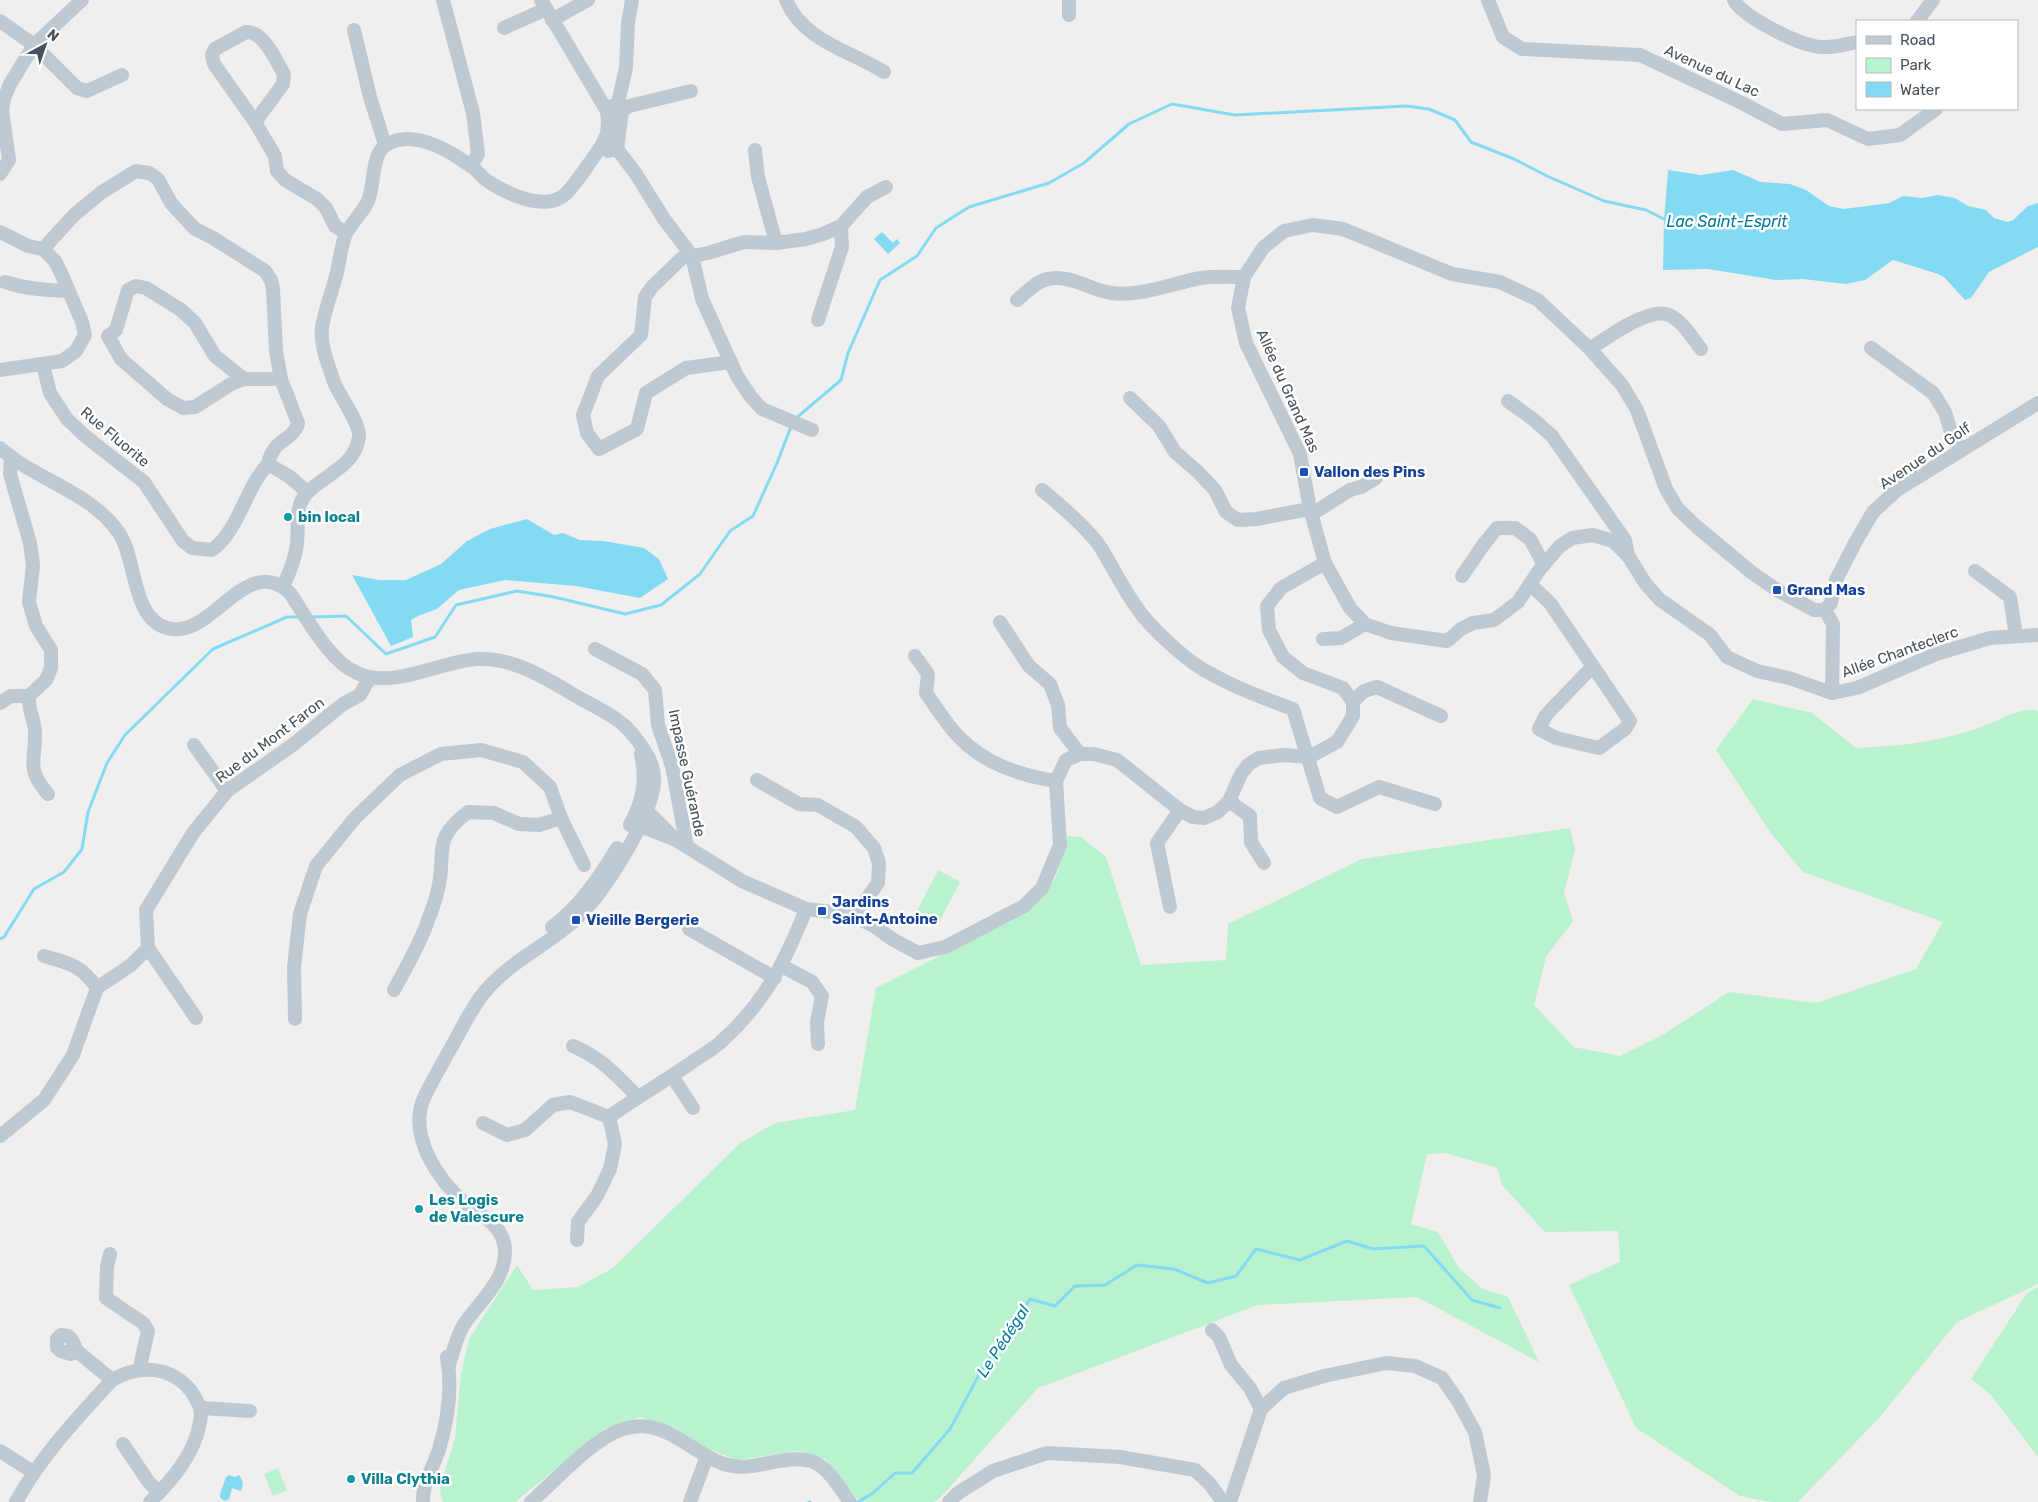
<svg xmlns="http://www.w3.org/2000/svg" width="2038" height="1502" viewBox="0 0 2038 1502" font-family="Rubik,sans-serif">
  <rect width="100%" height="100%" fill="#f1eeee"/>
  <!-- green -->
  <g fill="#b9f2cf">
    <path d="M1753,699L1812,713L1856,748C1901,746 1949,741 1991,723C2006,717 2022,707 2038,711V1284L1957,1322L1880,1417L1798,1502H1771L1740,1496L1636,1428L1569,1285L1620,1262L1618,1231L1545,1232L1502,1185L1497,1168L1445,1153L1427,1154L1411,1224L1438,1232L1459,1268L1481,1288L1508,1297L1539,1362L1417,1297L1258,1305L1038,1388L941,1497L934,1502H860L825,1459L797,1451L737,1460L706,1448L673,1427L640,1417L605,1429L515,1502H443L440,1491L444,1474L455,1438L461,1374L469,1339L517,1265L533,1290L578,1287L613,1268L739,1144L775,1123L855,1110L876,988L1028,911L1055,879L1068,836L1081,837L1106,857L1141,965L1226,960L1228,924L1362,859L1570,828L1575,850L1564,893L1573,921L1546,957L1534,1005L1574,1047L1620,1056L1661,1036L1729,992L1816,1003L1916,969L1943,922L1803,872L1770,832L1716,750Z"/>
    <polygon points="938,870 960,882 938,924 916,913"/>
    <polygon points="2038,1287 2038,1457 1990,1394 1971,1379 2027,1293"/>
    <polygon points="278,1468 287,1490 273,1496 264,1474"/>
  </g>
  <!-- water -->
  <g fill="#83dbf3">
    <polygon points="1668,170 1701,175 1733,170 1761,182 1790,184 1806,190 1829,206 1844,209 1889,203 1903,196 1922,198 1938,195 1955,198 1968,206 1986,210 1994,218 2008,222 2013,220 2028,206 2038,203 2038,247 1989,272 1971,298 1965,300 1945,278 1938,274 1893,260 1865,280 1846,284 1803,279 1776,280 1708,269 1663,270 1664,220"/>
    <polygon points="882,232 893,243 897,239 900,243 888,254 874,239"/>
    <polygon points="527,519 554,535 563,533 580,540 603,541 644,548 659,559 668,579 640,598 576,586 505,580 459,590 437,609 418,616 411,620 413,637 391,646 352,575 379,580 406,580 441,564 467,541 490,529"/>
    <path d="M229,1475L235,1477L239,1475C243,1480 244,1486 241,1491L232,1488L229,1499L224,1501L220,1497V1494L226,1477Z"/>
  </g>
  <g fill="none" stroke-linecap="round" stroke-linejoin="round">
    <!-- stream -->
    <g stroke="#83dbf3" stroke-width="3">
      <polyline points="795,419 841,380 848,353 880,280 917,256 936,228 969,207 1049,183 1084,163 1129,124 1172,104 1235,115 1406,106 1429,109 1455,120 1471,142 1514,159 1547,176 1604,201 1646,210 1666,220"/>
      <polyline points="311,617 346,616 386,654 435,637 456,605 517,591 554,597 625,614 661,605 700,574 730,531 753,516 777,463 792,424"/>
      <polyline points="0,939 4,937 34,889 64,872 82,849 88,812 107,763 125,735 213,649 287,617 300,617"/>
      <polyline points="809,1502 810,1502"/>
      <polyline points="858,1502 873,1493 895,1473 912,1473 950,1429 980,1373 1030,1299 1055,1306 1075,1286 1105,1285 1137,1265 1174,1269 1208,1283 1236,1276 1256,1249 1300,1260 1347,1241 1373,1249 1424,1246 1472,1300 1500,1308"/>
    </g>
    <!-- minor -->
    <g stroke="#bec9d2" stroke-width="14">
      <polyline points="443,0 473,113 478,154 471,166"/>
      <polyline points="541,0 607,111"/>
      <path d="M786,0C803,41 851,51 884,72"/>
      <polyline points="1069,0 1069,15"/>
      <polyline points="1488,0 1503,37 1522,49 1640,55 1742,103 1782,124 1827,120 1868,139 1900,135 1936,109"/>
      <path d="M1734,0C1743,17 1794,42 1814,46C1828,49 1843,45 1857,42"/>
      <polyline points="552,20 588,0"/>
      <polyline points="0,21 34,45 77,88 87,91 122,75"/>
      <polyline points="1917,21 1933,0"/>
      <polyline points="504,28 546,9"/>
      <polyline points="354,30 370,97 385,145"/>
      <polygon points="612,106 622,111 617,149 608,151 602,145 607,134 608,122 607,108"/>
      <polyline points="617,107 626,68 628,23 632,0"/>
      <polyline points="622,111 629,106 691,91"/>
      <path d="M255,122L214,64L212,55L215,49L246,32C264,31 276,61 284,74L283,84L255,122L275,156L277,171L285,180L317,199L326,208L335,226L346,233"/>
      <polyline points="617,149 636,174 664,219 692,256 702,299 737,376 751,397 762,409 812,430"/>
      <polyline points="755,150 758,177 776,243"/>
      <polyline points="0,174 9,160 2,110 4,99 10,84 34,45 82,0"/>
      <polyline points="0,232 28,246 43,249"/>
      <path d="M43,249L74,215L102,192L136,171L149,173L158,179L171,203L195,229L213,238L265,271L271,280L273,289L276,351L281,379L298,423C294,441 273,438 268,464"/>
      <path d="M5,282C26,289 46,290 68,291"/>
      <path d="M1017,300C1027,292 1036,281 1048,279C1069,274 1091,290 1111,293C1141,297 1173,283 1201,278C1215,276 1230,277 1244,277"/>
      <polyline points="818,320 842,247 841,226"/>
      <polyline points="1871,348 1933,393 1945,412 1952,435 1962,450"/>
      <path d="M1590,349C1606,338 1646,309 1666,314C1681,318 1692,338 1701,349"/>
      <polyline points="731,362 686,368 646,393 637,429 599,449 587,433 583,415 598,376 641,335 645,297 652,287 682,258 708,253 744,242 776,243 806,239 823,234 841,226 867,197 886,187"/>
      <path d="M43,365L50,393L67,419L85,436L144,482L183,541L192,548L212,550C240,529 244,490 268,464"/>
      <polyline points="0,370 62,361 76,351 85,335 82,322 62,275 55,261 43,249"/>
      <polyline points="244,379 215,356 195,323 181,310 146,288 136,286 128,290 116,330 108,336 121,359 167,399 183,408 195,407 231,384 244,379 281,379"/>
      <polyline points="1130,398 1159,426 1175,452 1198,472 1215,490 1226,512 1238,520 1256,519 1310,509"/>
      <polyline points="1508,401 1534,420 1552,436 1625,540 1628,556"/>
      <path d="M0,448C37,481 90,491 119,533C137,559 131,618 167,628C212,641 245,551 290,593C307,618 329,661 357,673C394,690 440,661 478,659C515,657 550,681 581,699C596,707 613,715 626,727C633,734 639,742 644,750C651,760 655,770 654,783C651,819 603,895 576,919C549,944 513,960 488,988C471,1007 461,1031 448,1053C440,1068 430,1084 423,1100C409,1137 438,1180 465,1203C482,1216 504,1226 505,1250C506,1282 478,1302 463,1326C456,1338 453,1352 449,1365"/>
      <polyline points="268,464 290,477 307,492"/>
      <path d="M1042,490C1059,504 1089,530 1101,548C1115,571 1126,595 1143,616C1156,632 1188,662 1206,671C1233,687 1263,698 1293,709L1320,798L1337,807L1379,787L1435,804"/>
      <polyline points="1312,514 1350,490 1361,487 1376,478"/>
      <polyline points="1975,571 2010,597 2016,636"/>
      <polyline points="1462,576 1484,544 1497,528 1515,528 1530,539 1544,565"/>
      <polyline points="1530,584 1550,603 1630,721 1625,729 1599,748 1556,738 1539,729 1546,715 1593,666"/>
      <path d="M283,586C290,572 295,559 297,544C299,527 294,506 307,493C323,475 356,467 359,436C360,423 339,395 334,382C328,364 320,346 322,327C325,308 333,290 337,272C340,260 341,243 347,232C353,221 363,212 368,201C375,185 371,154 386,145C413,128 449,150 472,167C478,171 482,178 489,182C506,193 539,209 560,198C571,193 593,157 602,145"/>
      <polyline points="1825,610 1814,610 1777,590 1751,572 1697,527 1678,509 1666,489 1637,410 1622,385 1590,349 1538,300 1500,282 1452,274 1343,229 1313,225 1284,231 1263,248 1244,277 1238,308 1246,343 1300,454 1310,509 1325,563 1350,608 1365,624 1391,633 1447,641 1461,629 1473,623 1494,620 1518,602 1540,569 1560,546 1572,538 1593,535 1613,541 1629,557 1645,583 1659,599 1710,635 1727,657 1757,671 1789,678 1832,693 1857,688 1936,654 1990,638 2038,635"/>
      <polyline points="1825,610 1831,603 1836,580 1855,543 1873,512 1897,490 2038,403"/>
      <polyline points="1825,610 1833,624 1832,693"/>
      <polyline points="1000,622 1029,666 1050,684 1058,705 1060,728 1080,754"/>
      <polyline points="1323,639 1341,638 1365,624"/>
      <polyline points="595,649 642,674 655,690 658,725 672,766 687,847"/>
      <path d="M915,656L928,674L926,693C936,707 946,724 959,737C985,764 1019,775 1056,781"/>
      <path d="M29,696C28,710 34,719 35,731C36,761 25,768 48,794"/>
      <polyline points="1353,702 1364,691 1377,687 1441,716"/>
      <polyline points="0,703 11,696 29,696 46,680 51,668 51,650 36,626 29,602 33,565 30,543 10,474 11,457"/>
      <polyline points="194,745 227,791"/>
      <polyline points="757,780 799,804 818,805 856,827 874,848 879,863 878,883 862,905 849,914"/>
      <polyline points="1229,801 1250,816 1251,842 1264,863"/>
      <polyline points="638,816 647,813 651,815 672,836"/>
      <path d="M630,825C643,800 647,782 641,754"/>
      <polyline points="640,826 676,840 742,881 806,909 849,914 874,926 892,939 918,953 945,947 1024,906 1042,888 1060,845 1056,781 1066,760 1080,754 1094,754 1117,760 1180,810 1193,817 1204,818 1218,812 1229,801 1241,774 1249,764 1259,758 1283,755 1309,757 1337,742 1353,716 1353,702 1343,688 1303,673 1283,657 1269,630 1267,606 1281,588 1325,563"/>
      <polyline points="1170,907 1157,843 1180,810"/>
      <path d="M552,927C580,906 599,878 617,848"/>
      <polyline points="689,929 775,978"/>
      <path d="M44,956C70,964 80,964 97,988"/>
      <polyline points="782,966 812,982 822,996 817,1022 818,1044"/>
      <path d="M394,990C406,967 420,945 428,920C433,908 438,893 440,879C444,844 436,837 468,812L494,813L519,824L539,825L561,818"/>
      <polyline points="196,1018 148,948 146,910 193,833 227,791 294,744 343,704 360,695 370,677"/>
      <polyline points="295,1019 294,967 300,914 316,866 355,818 400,775 441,754 481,750 523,762 550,787 561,818 584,865"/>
      <path d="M573,1046C603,1059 615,1074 638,1097"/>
      <polyline points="672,1076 693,1108"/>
      <path d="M609,1117C637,1097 667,1080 695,1060C704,1054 715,1048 723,1040C765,1002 786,960 806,909"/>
      <polyline points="483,1123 507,1135 525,1130 553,1105 570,1102 609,1117"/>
      <polyline points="0,1136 44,1100 73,1055 97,988 131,965 148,948"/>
      <polyline points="577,1240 578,1222 597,1196 610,1169 615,1144 609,1117"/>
      <polyline points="110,1254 107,1266 106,1298 143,1323 148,1331 141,1362 141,1369"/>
      <polyline points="1212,1330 1219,1337 1231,1365 1250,1388 1261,1409"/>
      <polyline points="77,1351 71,1354 61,1351 57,1348 57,1339 61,1335 68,1336 72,1340 77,1351 112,1380"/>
      <polyline points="201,1408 250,1411"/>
      <polyline points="123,1444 148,1481 159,1493"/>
      <polyline points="0,1451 33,1472"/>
      <path d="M16,1502C41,1456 77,1418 112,1380C139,1365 170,1365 191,1391C198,1402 203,1409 200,1422C195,1454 172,1480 150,1502"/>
      <path d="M423,1502C422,1482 435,1465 440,1446C448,1418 452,1385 447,1357"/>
      <path d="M531,1502C556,1480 596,1435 627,1428C666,1418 691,1453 724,1464C753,1474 782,1453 811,1461C828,1466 840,1489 850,1502"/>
      <polyline points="690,1502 707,1456"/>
      <polyline points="949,1502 958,1493 993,1471 1047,1453 1120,1457 1195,1470 1209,1483 1223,1502"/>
      <polyline points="1230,1502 1261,1409 1284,1388 1324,1376 1386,1363 1415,1366 1442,1378 1458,1401 1475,1432 1484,1475 1480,1502"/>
    </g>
  </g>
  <!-- markers -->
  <g fill="#1a4fb4" stroke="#fff" stroke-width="2">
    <rect x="1299" y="467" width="10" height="10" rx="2.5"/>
    <rect x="1772" y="585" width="10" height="10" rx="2.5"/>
    <rect x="817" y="906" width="10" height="10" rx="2.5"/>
    <rect x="571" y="915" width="10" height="10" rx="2.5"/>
  </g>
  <g fill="#0f9aa8" stroke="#fff" stroke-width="2">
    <circle cx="288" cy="517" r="5"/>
    <circle cx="419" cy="1209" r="5"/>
    <circle cx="351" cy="1479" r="5"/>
  </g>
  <g text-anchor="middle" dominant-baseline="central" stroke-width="5" stroke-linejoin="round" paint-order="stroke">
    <!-- street labels -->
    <g font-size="15" fill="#45525d" stroke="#fff">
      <text transform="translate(1712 71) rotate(25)">Avenue du Lac</text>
      <text transform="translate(1288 391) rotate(66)">Allée du Grand Mas</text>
      <text transform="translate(115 437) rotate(40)">Rue Fluorite</text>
      <text transform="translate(1925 456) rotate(-34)">Avenue du Golf</text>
      <text transform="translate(1900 652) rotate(-20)">Allée Chanteclerc</text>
      <text transform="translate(270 740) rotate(-37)">Rue du Mont Faron</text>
      <text transform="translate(687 773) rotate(78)">Impasse Guérande</text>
    </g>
    <!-- transit labels -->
    <g font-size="15" font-weight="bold" fill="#164399" stroke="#fff" text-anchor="start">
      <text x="1314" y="472">Vallon des Pins</text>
      <text x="1787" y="590">Grand Mas</text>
      <text x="832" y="902">Jardins<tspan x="832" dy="17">Saint-Antoine</tspan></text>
      <text x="586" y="920">Vieille Bergerie</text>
    </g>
    <!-- culture labels -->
    <g font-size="15" font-weight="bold" fill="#0d838f" stroke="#fff" text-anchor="start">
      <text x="298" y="517">bin local</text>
      <text x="429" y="1200">Les Logis<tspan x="429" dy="17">de Valescure</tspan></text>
      <text x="361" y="1479">Villa Clythia</text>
    </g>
    <!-- water labels -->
    <g font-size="16" font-style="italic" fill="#037b9c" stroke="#fff">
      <text x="1727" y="221">Lac Saint-Esprit</text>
      <text transform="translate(1003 1341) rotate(-57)">Le Pédégal</text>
    </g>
  </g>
  <!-- legend -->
  <rect x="1856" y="20" width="162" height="90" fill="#ffffff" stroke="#b5babe"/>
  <rect x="1866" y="36" width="25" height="8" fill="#bec9d2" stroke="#b5babe"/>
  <text x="1900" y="45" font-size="15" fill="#45525d">Road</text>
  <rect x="1866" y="58" width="25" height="15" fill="#b9f2cf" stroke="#b5babe"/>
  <text x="1900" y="70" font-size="15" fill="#45525d">Park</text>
  <rect x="1866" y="82" width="25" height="15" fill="#83dbf3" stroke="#b5babe"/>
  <text x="1900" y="95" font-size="15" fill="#45525d">Water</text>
  <!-- north arrow -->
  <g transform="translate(45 45) rotate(40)" stroke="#ffffff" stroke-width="4" paint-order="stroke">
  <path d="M0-4L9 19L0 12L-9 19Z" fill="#45525d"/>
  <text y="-8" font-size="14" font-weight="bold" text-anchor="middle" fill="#45525d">N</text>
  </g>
</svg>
